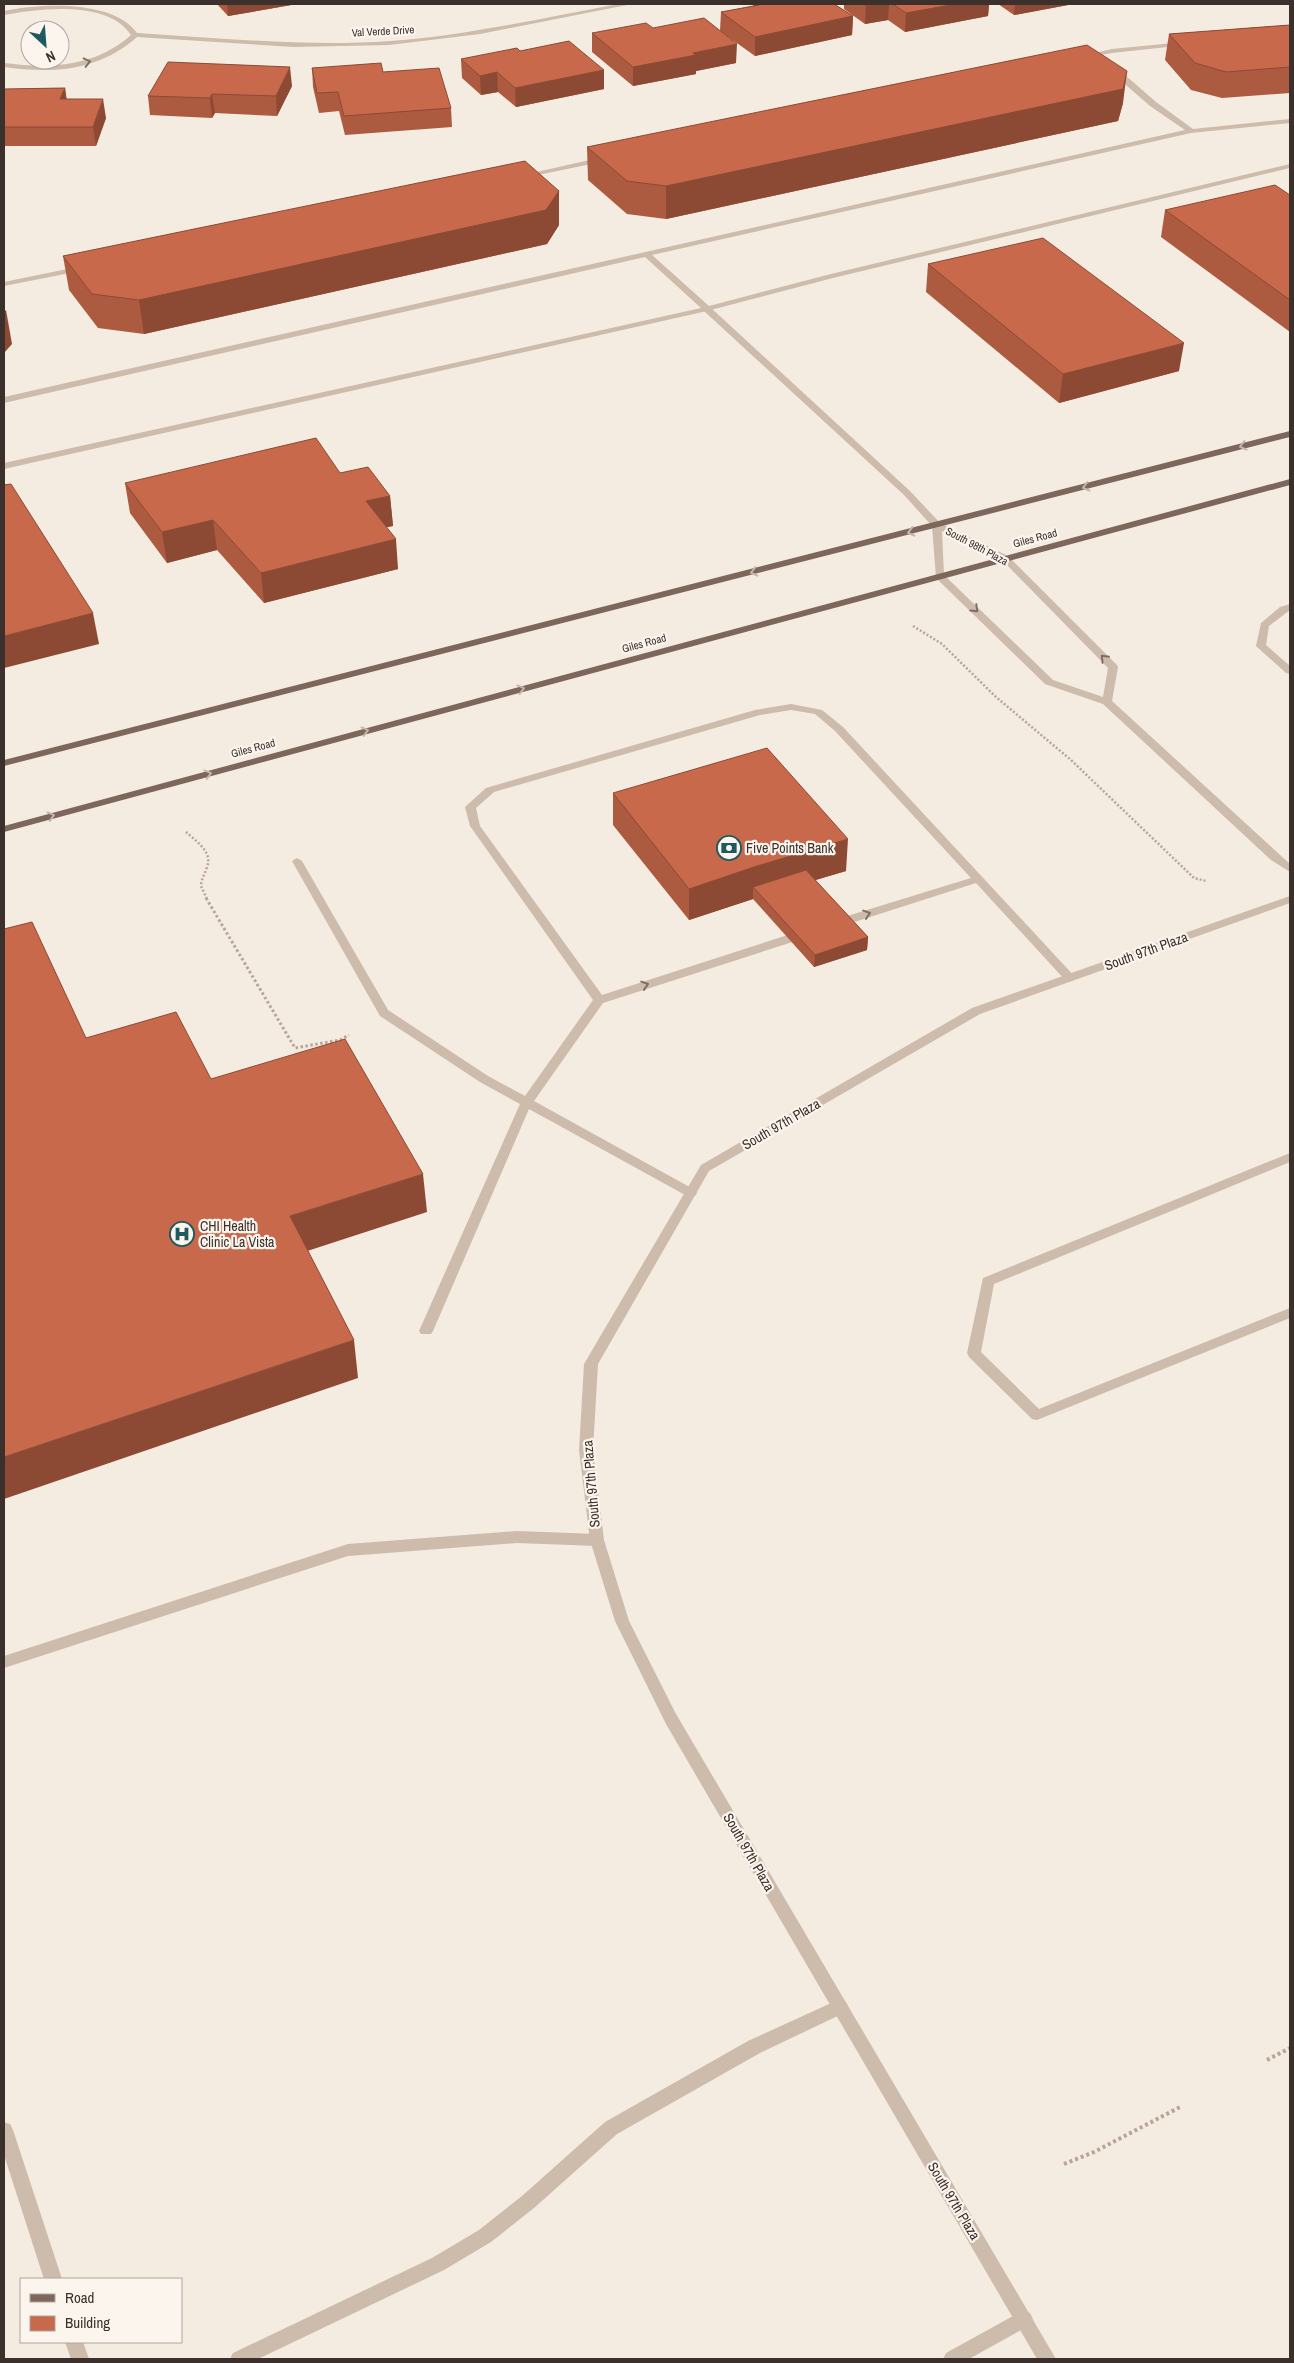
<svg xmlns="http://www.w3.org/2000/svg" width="1294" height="2363" viewBox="0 0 1294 2363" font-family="'Archivo Narrow',sans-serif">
  <rect width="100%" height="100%" fill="#f4ebe1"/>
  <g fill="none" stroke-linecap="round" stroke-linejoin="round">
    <!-- path-far2 -->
    <g stroke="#b9a596" stroke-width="2.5" stroke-dasharray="2 2" stroke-linecap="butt">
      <polyline points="913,626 942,644 996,697 1071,760 1194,878 1206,881"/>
      <path d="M186,832C196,841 213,852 207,867C205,874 201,879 201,886L207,899"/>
    </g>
    <!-- path-far1 -->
    <polyline stroke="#b9a596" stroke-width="3" stroke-dasharray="2.5 2.5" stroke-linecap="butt" points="206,898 295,1048 340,1040 349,1035"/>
    <!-- path -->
    <g stroke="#b9a596" stroke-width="4" stroke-dasharray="3 3" stroke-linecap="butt">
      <polyline points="1267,2060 1290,2048"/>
      <polyline points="1064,2164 1094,2152 1182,2106"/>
    </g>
    <!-- lane -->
    <g fill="#cdbbac" fill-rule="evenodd">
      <polygon points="1184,42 1186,43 1186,45 1112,53 1085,58 1081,56 1112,49"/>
      <polygon points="1111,68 1117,68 1156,102 1193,129 1290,119 1290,123 1191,133 652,255 709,306 831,274 1290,164 1290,168 833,278 707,311 4,469 4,463 701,308 645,257 4,403 4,397 1185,130 1150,106 1111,72"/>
      <polygon points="603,157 606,157 606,161 523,178 519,176"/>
      <polygon points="82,266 86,268 85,270 4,286 4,282"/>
      <polygon points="1290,604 1290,610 1269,626 1266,645 1290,666 1290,674 1286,673 1256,646 1261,623 1280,607"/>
      <polygon points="791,704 822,710 843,727 1076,978 1070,982 1066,981 976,883 839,927 831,927 829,924 831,921 971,878 835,731 815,714 791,710 760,715 494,792 476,808 480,826 602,995 800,931 808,931 810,934 808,937 603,1003 534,1101 695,1190 697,1193 695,1196 687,1196 529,1109 433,1331 431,1334 421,1334 419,1331 520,1104 480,1082 380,1016 292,861 297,858 302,861 388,1010 488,1076 525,1096 593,1000 470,826 465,807 486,788 755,710"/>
      <polygon points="1290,1153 1290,1162 994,1284 981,1352 1039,1409 1290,1308 1290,1318 1037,1420 1032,1419 969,1357 967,1353 983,1278"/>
      <polygon points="517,1531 597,1534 602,1536 604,1540 602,1544 597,1546 517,1543 348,1556 4,1668 4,1656 348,1544"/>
      <polygon points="840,1999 846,2002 848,2007 846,2012 760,2053 617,2134 534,2208 491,2242 444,2270 258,2359 230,2359 233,2353 432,2258 479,2230 522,2196 605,2122 748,2041"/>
      <polygon points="4,2122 10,2124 13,2130 62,2279 44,2279 4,2155"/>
      <polygon points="1024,2310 1030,2313 1033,2319 1030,2325 969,2359 943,2359 946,2353"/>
      <polygon points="65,2342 83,2342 89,2359 71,2359"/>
    </g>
    <!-- street -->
    <g fill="#cdbbac" fill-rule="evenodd">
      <path d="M619,4H632L480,34L389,45L294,47L137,37C99,71 52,74 4,67V63C50,69 95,67 131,35C109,0 40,8 4,15V11C41,3 114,0 137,33C222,38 307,47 391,41C468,35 543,18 619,4Z"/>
      <path d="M704,307H710L910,491L940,523L1008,556L1117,665L1118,667L1112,701L1290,864V872L1271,860L1103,704L1045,684L936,578L932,526L904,495L704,311ZM942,531L1002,560L1108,668L1103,697L1053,680L944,575Z"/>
      <polygon points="1290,896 1290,903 980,1014 709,1171 598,1364 593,1450 604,1540 629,1621 676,1714 1056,2359 1037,2359 666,1724 615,1621 590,1540 579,1450 584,1364 701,1165 972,1008"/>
    </g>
    <!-- primary -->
    <g fill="#7d675c" fill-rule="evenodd">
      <polygon points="1290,431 1290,437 4,766 4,760"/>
      <polygon points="1290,479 1290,485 4,832 4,826"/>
    </g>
  </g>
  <!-- wall -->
  <g fill="#ac5a40">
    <polygon points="217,4 297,4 228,16"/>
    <polygon points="753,4 834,4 853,16 852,35 755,56 720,31 721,12 753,6"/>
    <polygon points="844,4 996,4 989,5 988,16 905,32 888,20 865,24 844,9"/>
    <polygon points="998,4 1068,4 1068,5 1014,15"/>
    <polygon points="1290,25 1290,93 1222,98 1191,90 1165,60 1169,34"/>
    <polygon points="653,28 736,63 696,71 696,74 633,86 592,52 592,33"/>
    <polygon points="520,51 604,70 604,89 516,107 498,92 481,95 462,78 461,59"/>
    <polygon points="312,68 383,72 451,108 452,127 345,135 339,111 319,113 313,87"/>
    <polygon points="292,86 277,116 215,113 212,118 150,115 148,96"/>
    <polygon points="65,88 66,99 106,118 96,146 4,146 4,89"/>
    <polygon points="1123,103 1118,121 666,219 627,214 588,180 587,147"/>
    <polygon points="1290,195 1290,332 1161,237 1165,210"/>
    <polygon points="559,225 547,244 144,334 98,328 69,290 63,256"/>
    <polygon points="928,264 1179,371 1059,403 926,292"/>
    <polygon points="125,483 390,496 393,526 386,527 398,569 264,603 217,550 167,563 130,513"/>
    <polygon points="613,793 846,871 815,880 868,937 867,950 814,967 753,899 689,920 613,825"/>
  </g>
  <!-- shaded-wall -->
  <g fill="#8c4a34">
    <polygon points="227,4 297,4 228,16"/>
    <polygon points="876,4 889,4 888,20 865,24 866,6"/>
    <polygon points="956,4 996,4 989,5 988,16 905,32 906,13"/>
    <polygon points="1015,4 1068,4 1068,5 1014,15"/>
    <polygon points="853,16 852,35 755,56 755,37"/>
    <polygon points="737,44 736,63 696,71 696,74 633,86 633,67 693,53"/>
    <polygon points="290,67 292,86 277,116 276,96"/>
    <polygon points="604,70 604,89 516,107 515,88"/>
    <polygon points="1127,71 1123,103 1118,121 666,219 666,186"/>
    <polygon points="497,72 498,92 481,95 480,76"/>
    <polygon points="65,88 68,108 60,99"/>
    <polygon points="212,94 215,113 212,118 210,98"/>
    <polygon points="103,99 106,118 96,146 93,127"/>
    <polygon points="559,191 559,225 547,244 144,334 139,300"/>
    <polygon points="6,310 12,344 4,353 4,312"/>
    <polygon points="1184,343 1179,371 1059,403 1063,374"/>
    <polygon points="390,496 393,526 368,531 366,501"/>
    <polygon points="213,520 217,550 167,563 162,532"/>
    <polygon points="396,539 398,569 264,603 261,573"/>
    <polygon points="93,613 99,644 4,668 4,636"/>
    <polygon points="848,839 846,871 762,896 753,887 753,899 689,920 689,889 754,867"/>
    <polygon points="868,937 867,950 814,967 815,955"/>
    <polygon points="423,1174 427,1212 295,1255 290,1216"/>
    <polygon points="354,1340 358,1378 4,1499 4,1457"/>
  </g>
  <!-- building -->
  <g fill="#c8694b" stroke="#8c4a34">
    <polygon points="757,4 834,4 853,16 755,37 721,12 759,5"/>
    <polygon points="863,4 876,4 866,6"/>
    <polygon points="893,4 956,4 906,13"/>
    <polygon points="704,18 737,44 693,53 696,55 633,67 592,33 646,23 653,28"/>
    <polygon points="1290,25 1290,67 1226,72 1195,63 1169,34"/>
    <polygon points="569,41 604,70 515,88 497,72 480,76 461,59 517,48 520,51"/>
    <polygon points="1087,45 1127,71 1123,89 666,186 627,181 587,147"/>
    <polygon points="168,62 290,67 276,96 212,94 210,98 148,96"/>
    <polygon points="381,63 383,72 439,68 451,108 344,116 338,92 317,93 312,68"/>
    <polygon points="65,88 60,99 103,99 93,127 4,127 4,89"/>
    <polygon points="525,161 559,191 546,210 139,300 92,294 63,256"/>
    <polygon points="1275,185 1290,195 1290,300 1165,210"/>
    <polygon points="1043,238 1184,343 1063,374 928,264"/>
    <polygon points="316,438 340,473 368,467 390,496 366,501 396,539 261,573 213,520 162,532 125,483"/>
    <polygon points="11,484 93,613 4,636 4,485"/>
    <polygon points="767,748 848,839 754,867 689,889 613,793"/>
    <polygon points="806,870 868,937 815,955 753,887"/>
    <polygon points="32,922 86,1038 176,1012 211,1079 345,1039 423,1174 290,1216 354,1340 4,1457 4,929"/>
  </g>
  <!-- one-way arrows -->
  <defs><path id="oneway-chevron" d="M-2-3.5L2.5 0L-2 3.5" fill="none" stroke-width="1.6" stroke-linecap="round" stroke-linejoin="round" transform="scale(1.25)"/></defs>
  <g stroke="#7d6f65">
    <use href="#oneway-chevron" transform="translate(87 62) rotate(-13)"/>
    <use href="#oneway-chevron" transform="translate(975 609) rotate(44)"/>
    <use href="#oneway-chevron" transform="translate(1104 658) rotate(-134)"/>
    <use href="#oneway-chevron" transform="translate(867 914) rotate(-18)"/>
    <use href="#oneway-chevron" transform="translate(645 985) rotate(-18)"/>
  </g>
  <g stroke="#c2b5ac">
    <use href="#oneway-chevron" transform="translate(1243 446) rotate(166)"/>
    <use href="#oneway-chevron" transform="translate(1086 487) rotate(166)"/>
    <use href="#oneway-chevron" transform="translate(911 532) rotate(166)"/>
    <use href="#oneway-chevron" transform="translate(754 572) rotate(166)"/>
    <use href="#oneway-chevron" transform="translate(521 689) rotate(-15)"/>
    <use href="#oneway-chevron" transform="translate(365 731) rotate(-15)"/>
    <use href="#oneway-chevron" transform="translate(208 774) rotate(-15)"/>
    <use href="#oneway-chevron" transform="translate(51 816) rotate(-15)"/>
  </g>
  <!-- icons -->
  <defs>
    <symbol id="bank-ring" viewBox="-11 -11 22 22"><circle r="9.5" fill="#fbf5ee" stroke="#1f5a5e" stroke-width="1.5"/><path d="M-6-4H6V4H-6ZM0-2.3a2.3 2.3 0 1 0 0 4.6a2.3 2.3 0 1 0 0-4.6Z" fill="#1f5a5e"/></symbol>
    <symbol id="hospital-ring" viewBox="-11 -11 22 22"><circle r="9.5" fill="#fbf5ee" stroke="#1f5a5e" stroke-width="1.5"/><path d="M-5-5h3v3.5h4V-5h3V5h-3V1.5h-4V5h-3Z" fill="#1f5a5e"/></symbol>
  </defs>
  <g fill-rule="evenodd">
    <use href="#bank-ring" x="715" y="834" width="28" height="28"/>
    <use href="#hospital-ring" x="168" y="1220" width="28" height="28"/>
  </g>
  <g text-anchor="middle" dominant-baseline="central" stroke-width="4.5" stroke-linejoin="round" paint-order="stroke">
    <!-- far-street labels -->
    <g font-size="11" fill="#3b302b" stroke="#fbf5ee">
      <text transform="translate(383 31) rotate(-3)">Val Verde Drive</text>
      <text transform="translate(1035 538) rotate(-15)">Giles Road</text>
      <text transform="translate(977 546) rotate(28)">South 98th Plaza</text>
      <text transform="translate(644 643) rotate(-15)">Giles Road</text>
      <text transform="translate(253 748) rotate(-15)">Giles Road</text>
    </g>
    <!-- poi labels -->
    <g font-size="14" fill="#3b302b" stroke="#fbf5ee" text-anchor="start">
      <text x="746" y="848">Five Points Bank</text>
      <text x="200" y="1226">CHI Health<tspan x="200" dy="16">Clinic La Vista</tspan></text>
    </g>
    <!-- street labels -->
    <g font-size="14" fill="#3b302b" stroke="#fbf5ee">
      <text transform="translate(1146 951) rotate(-20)">South 97th Plaza</text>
      <text transform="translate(781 1124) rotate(-30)">South 97th Plaza</text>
      <text transform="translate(591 1484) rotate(-95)">South 97th Plaza</text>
      <text transform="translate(749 1852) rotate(60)">South 97th Plaza</text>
      <text transform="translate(954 2201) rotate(59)">South 97th Plaza</text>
    </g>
  </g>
  <!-- border -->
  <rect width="1294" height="2363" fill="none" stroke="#3b302b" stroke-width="10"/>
  <!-- legend -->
  <rect x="20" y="2278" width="162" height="65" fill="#fbf5ee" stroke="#aea6a0"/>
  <rect x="30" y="2294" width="25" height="8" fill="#7d675c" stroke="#aea6a0"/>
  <text x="65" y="2303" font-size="15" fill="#3b302b">Road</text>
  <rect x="30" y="2316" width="25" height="15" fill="#c8694b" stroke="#aea6a0"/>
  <text x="65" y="2328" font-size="15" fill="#3b302b">Building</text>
  <!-- north arrow -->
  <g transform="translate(45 45) rotate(154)"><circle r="24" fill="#fbf5ee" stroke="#aea6a0"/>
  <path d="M0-4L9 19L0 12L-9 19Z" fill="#1f5a5e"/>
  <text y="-8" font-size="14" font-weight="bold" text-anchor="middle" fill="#3b302b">N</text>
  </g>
</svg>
